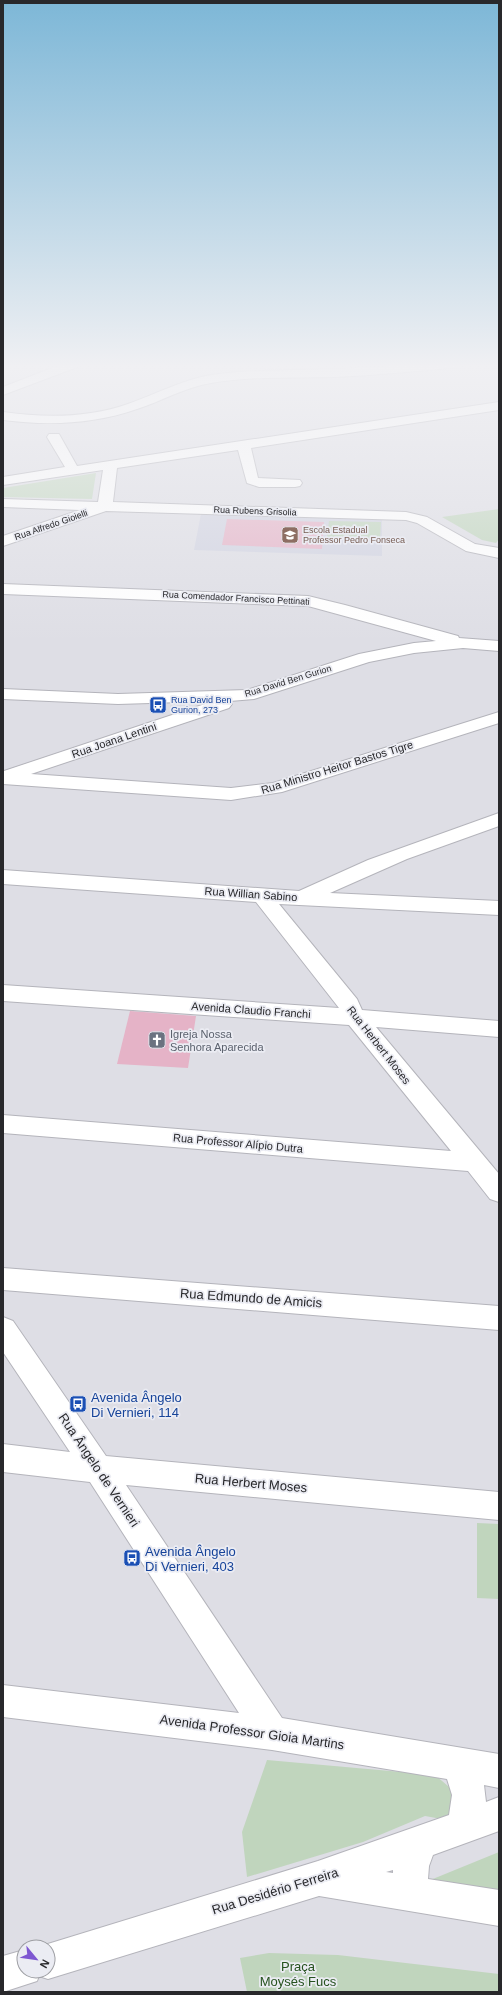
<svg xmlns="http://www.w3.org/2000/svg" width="502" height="1995" viewBox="0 0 502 1995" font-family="Arial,sans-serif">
  <rect width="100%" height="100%" fill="#dedee5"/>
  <!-- built -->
  <polygon fill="#d1d3e1" points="201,514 382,520 382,556 194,550"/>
  <!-- green -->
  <g fill="#c0d5bd">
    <polygon points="96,473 92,499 3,497 3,488"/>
    <polygon points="499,509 499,539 496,543 482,540 442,517"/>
    <polygon points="329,521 381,522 380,539 327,537"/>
    <polygon points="477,1523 499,1524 499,1599 477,1598"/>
    <polygon points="267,1760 435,1775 455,1792 447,1820 425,1816 363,1842 247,1877 242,1832"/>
    <polygon points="499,1852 499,1893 423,1883"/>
    <polygon points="269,1953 338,1955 499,1974 499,1992 247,1992 240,1958"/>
  </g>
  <!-- building -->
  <g fill="#e5b3c7">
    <polygon points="227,519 324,522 322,549 222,545"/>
    <polygon points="130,1011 196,1016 188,1068 117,1064"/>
  </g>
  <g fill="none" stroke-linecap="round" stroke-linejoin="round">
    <defs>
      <g id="minor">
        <polygon points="65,363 82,363 80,366 3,395 3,387"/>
        <path d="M419,363H465L459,367C418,371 377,375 335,377C294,378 252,376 211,383C185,387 162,401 137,409C94,424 49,426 3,420V412C45,418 88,418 128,404C156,394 182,380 211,375C252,369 293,371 335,369C363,368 391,366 419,363Z"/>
        <polygon points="499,402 499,410 251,448 258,478 300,480 302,483 300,486 295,487 259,487 247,483 238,450 117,468 113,502 406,512 427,517 475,544 499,548 499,558 466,551 417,523 406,520 106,511 3,546 3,536 80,510 3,507 3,499 98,502 103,470 3,485 3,477 65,467 47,437 49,434 59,434 77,466"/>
        <polygon points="3,584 308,596 345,605 458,636 459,638 499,641 499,651 463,648 414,653 369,662 254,699 230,701 232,704 229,708 31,774 231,788 273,783 499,712 499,723 282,792 231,800 3,784 4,771 214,701 118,704 3,699 3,689 118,694 247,690 359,654 414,643 436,641 308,606 3,594"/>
        <polygon points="499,813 499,826 407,859 330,893 499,901 499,915 279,904 357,999 362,1010 499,1021 499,1037 376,1027 499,1174 499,1202 490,1199 468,1171 3,1133 3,1115 451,1151 349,1025 3,1001 3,985 339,1008 256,902 3,884 3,870 299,891 368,860"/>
        <polygon points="3,1268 499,1306 499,1330 3,1290"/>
        <path d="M3,1317L13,1321L106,1456L499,1492V1520L126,1485L282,1718L499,1754V1788L484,1785L486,1802L499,1797V1831L433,1855L429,1866L428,1879L499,1890V1926L319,1896L48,1979L39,1976L37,1981L3,1992V1956L24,1950V1971H48V1947H38L318,1861L449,1815L452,1795L447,1779L272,1750L3,1717V1685L239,1713L90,1482L3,1472V1444L70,1452L3,1352ZM393,1870V1873L386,1872Z"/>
      </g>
    </defs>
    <!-- minor casing -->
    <use href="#minor" stroke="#b4b4bb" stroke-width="2"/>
    <!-- minor -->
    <use href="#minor" fill="#fff" fill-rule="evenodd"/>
  </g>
  <!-- sky -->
  <linearGradient id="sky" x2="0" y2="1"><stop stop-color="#7db7d7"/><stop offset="0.57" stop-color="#f0f0f3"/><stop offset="1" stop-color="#f0f0f3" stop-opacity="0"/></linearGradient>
  <rect width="502" height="642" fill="url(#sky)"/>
  <!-- icons -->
  <defs>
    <symbol id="school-square" viewBox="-11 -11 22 22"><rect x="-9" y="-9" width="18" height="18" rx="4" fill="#8d6e63" stroke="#ebecf3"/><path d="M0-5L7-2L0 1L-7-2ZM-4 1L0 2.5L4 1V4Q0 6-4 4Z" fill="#fff"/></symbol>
    <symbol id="bus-square" viewBox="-11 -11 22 22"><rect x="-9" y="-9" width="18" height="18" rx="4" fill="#1a4fb4" stroke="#ebecf3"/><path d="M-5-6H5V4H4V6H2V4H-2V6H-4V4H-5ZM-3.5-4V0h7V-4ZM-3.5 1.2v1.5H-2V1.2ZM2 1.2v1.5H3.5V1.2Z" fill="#fff"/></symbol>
    <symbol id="church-square" viewBox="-11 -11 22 22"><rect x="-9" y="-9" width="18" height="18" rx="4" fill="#6b7280" stroke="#ebecf3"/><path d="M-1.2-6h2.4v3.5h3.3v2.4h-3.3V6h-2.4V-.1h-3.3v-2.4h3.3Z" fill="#fff"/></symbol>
  </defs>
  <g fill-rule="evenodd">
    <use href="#school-square" x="280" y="525" width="20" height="20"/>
    <use href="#bus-square" x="148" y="695" width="20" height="20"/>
    <use href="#church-square" x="147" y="1030" width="20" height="20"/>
    <use href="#bus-square" x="68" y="1394" width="20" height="20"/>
    <use href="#bus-square" x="122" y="1548" width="20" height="20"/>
  </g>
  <g text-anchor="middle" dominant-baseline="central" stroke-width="3.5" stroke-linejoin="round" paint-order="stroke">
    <!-- far-street labels -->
    <g font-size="9" fill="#28282b" stroke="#ebecf3">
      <text transform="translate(255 511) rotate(2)">Rua Rubens Grisolia</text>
      <text transform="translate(51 525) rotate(-19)">Rua Alfredo Gioielli</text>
      <text transform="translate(236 598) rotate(3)">Rua Comendador Francisco Pettinati</text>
      <text transform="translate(288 681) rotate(-17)">Rua David Ben Gurion</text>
    </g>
    <!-- far-education labels -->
    <g font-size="9" fill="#785e54" stroke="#ebecf3" text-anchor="start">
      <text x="303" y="530">Escola Estadual<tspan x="303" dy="10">Professor Pedro Fonseca</tspan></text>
    </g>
    <!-- far-transit labels -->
    <g font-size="9" fill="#164399" stroke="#ebecf3" text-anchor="start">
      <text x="171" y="700">Rua David Ben<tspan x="171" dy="10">Gurion, 273</tspan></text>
    </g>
    <!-- street labels -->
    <g font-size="11" fill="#28282b" stroke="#ebecf3">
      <text transform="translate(114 740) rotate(-19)">Rua Joana Lentini</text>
      <text transform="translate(337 767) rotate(-17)">Rua Ministro Heitor Bastos Tigre</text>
      <text transform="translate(251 894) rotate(4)">Rua Willian Sabino</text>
      <text transform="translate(251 1010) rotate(4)">Avenida Claudio Franchi</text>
      <text transform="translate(379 1045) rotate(52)">Rua Herbert Moses</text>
      <text transform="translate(238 1143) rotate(5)">Rua Professor Alípio Dutra</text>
    </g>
    <!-- worship labels -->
    <g font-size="11" fill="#5b616d" stroke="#ebecf3" text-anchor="start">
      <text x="170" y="1034">Igreja Nossa<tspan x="170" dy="13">Senhora Aparecida</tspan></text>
    </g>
    <!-- near-street labels -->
    <g font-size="13" fill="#28282b" stroke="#ebecf3">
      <text transform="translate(251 1298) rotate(4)">Rua Edmundo de Amicis</text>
      <text transform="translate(99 1470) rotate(56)">Rua Ângelo de Vernieri</text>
      <text transform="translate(251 1483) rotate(5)">Rua Herbert Moses</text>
      <text transform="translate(252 1732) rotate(8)">Avenida Professor Gioia Martins</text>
      <text transform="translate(275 1891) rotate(-17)">Rua Desidério Ferreira</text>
    </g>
    <!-- near-transit labels -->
    <g font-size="13" fill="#164399" stroke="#ebecf3" text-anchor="start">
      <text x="91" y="1397">Avenida Ângelo<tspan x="91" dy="15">Di Vernieri, 114</tspan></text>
      <text x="145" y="1551">Avenida Ângelo<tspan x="145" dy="15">Di Vernieri, 403</tspan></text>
    </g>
    <!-- near-park labels -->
    <g font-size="13" fill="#26521f" stroke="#ebecf3">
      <text x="298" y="1966">Praça<tspan x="298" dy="15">Moysés Fucs</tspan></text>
    </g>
  </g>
  <!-- border -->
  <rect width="502" height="1995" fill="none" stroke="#28282b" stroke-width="8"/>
  <!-- north arrow -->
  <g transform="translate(36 1959) rotate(119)"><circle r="19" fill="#ebecf3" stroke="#9d9ea3"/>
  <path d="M0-3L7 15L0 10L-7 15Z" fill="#7e57d1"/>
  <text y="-6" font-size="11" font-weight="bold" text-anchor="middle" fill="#28282b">N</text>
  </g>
</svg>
